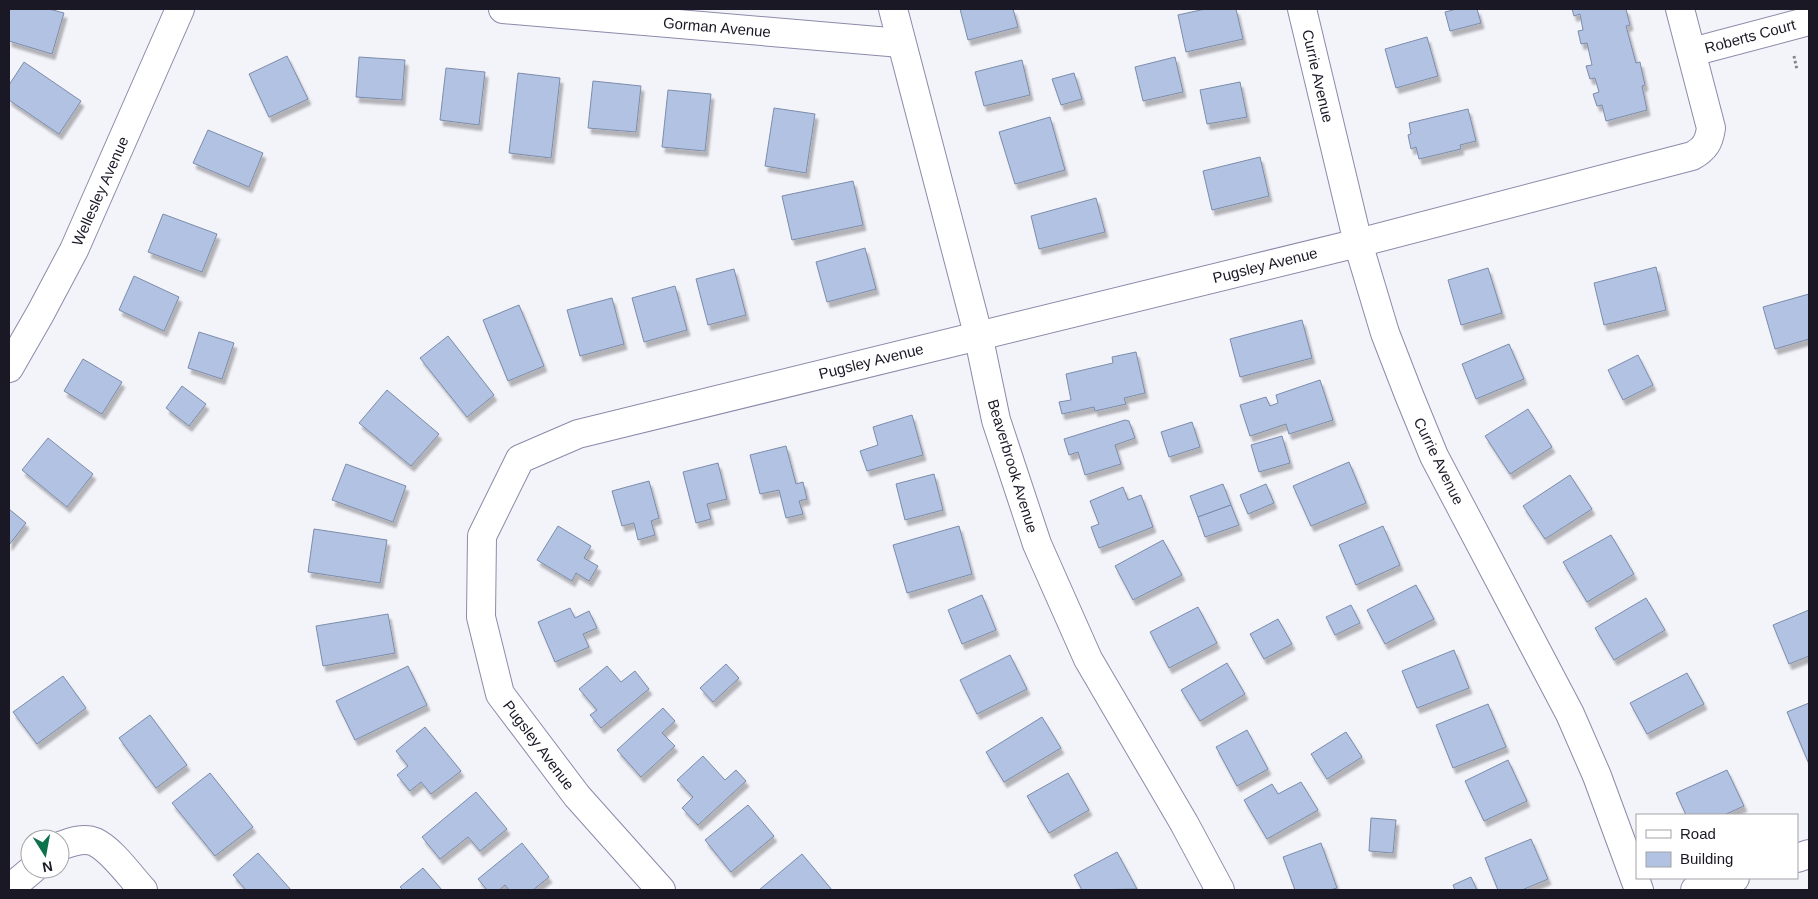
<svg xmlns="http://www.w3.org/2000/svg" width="1818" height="899" viewBox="0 0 1818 899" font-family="Helvetica,sans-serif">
  <defs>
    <filter id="shadow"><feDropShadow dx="3" dy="5.5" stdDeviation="1" flood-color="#0004"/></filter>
  </defs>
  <rect width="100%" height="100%" fill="#f3f3fa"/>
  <!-- building -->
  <g fill="#b1c2e2" stroke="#7b8caa" filter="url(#shadow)">
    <polygon points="9,9 49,9 64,13 52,54 9,41"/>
    <polygon points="960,9 1013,9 1018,27 968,40"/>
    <polygon points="1205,9 1236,9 1243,39 1186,52 1178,15"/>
    <polygon points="1457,9 1477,9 1481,23 1450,31 1445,12"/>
    <polygon points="1572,9 1626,9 1630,25 1626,26 1636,63 1640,62 1641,67 1645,85 1642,86 1647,110 1606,121 1602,105 1597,106 1593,94 1599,92 1595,78 1590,79 1586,66 1592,65 1587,43 1581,44 1578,31 1583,30 1580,14 1574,16"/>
    <polygon points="1427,37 1438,76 1396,88 1385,49"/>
    <polygon points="287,56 308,99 269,117 249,74"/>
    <polygon points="359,57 405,60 402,100 356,97"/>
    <polygon points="1175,57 1183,92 1143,101 1135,67"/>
    <polygon points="1022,60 1030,95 984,106 975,72"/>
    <polygon points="24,62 81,101 59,134 9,100 9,85"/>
    <polygon points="446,68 485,72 479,125 440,120"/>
    <polygon points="518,73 560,78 551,158 509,153"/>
    <polygon points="1074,73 1082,99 1061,105 1052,79"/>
    <polygon points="593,81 641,86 636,132 588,128"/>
    <polygon points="1240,82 1247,117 1207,124 1200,90"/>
    <polygon points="668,90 711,94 705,151 662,147"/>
    <polygon points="774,108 815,114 806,173 765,166"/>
    <polygon points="1468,109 1476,141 1460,145 1461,149 1419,159 1416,147 1411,149 1408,135 1411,134 1409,123"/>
    <polygon points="1050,117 1065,170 1015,184 999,132"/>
    <polygon points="208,130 263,153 249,187 193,163"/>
    <polygon points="1260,157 1269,196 1212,210 1203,171"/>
    <polygon points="853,181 863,225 792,240 782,196"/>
    <polygon points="1096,198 1105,232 1039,249 1031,216"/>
    <polygon points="163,214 217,234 202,272 148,252"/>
    <polygon points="865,248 876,289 827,302 816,262"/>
    <polygon points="1656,267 1666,310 1604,325 1594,283"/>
    <polygon points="1488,268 1502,313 1461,325 1448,280"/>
    <polygon points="734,269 746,315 708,325 696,279"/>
    <polygon points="134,276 179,297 164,331 119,310"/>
    <polygon points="675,286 687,330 644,342 632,298"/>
    <polygon points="1809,294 1809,339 1775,349 1763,307"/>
    <polygon points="612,298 624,344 580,356 567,310"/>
    <polygon points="519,305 544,366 508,381 483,320"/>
    <polygon points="1302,320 1312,358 1240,377 1230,339"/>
    <polygon points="199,332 234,343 222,379 188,368"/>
    <polygon points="448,336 494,395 467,417 420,358"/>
    <polygon points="1509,344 1524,379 1476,399 1462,364"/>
    <polygon points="1136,352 1145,393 1124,398 1126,404 1095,411 1094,407 1062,414 1059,402 1071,400 1066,374 1113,363 1112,357"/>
    <polygon points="1638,355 1653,385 1623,400 1608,370"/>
    <polygon points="83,359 122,382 102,414 64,391"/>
    <polygon points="1320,380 1333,420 1289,434 1286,424 1250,436 1240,405 1266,397 1270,406 1278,403 1276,395"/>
    <polygon points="182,386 206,404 189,426 166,408"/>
    <polygon points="387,390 439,434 411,466 359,423"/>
    <polygon points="1528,409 1552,447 1510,474 1485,436"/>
    <polygon points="912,415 923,455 867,471 860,451 878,445 873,427"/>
    <polygon points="1125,420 1129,421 1135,438 1115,445 1121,464 1085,475 1078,452 1069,455 1064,439"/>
    <polygon points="1192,422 1200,447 1169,457 1161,432"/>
    <polygon points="1282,436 1290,463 1259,472 1251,445"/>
    <polygon points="48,438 93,474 67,507 22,470"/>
    <polygon points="786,446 796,484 803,482 807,499 799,501 803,514 786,518 779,490 760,494 750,455"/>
    <polygon points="1349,462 1366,503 1311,526 1293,486"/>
    <polygon points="718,463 727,499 707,504 711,519 696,523 683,472"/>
    <polygon points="346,464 406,486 393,522 332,500"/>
    <polygon points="934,474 943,510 905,520 896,484"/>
    <polygon points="1570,475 1592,509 1545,539 1523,506"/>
    <polygon points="649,481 659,518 651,521 655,535 638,540 634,523 622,526 612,491"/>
    <polygon points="1223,484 1231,505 1198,517 1190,496"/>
    <polygon points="1266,484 1274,503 1248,514 1240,495"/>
    <polygon points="1123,487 1128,500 1141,495 1153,527 1099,548 1091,527 1099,524 1090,501"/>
    <polygon points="1231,505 1239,525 1205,537 1198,517"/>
    <polygon points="9,509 26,523 9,545"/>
    <polygon points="558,526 591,546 584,558 598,566 589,581 576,573 572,581 537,560"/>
    <polygon points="959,526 972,574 907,593 893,545"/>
    <polygon points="1383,526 1400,565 1356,585 1339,545"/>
    <polygon points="314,529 387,540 380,583 308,572"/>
    <polygon points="1611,535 1634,574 1587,602 1563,562"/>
    <polygon points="1163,540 1182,575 1133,600 1115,566"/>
    <polygon points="1416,585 1434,619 1385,644 1367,610"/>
    <polygon points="982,595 996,630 962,644 948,610"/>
    <polygon points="1646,598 1665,630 1614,660 1595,628"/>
    <polygon points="1351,605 1360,623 1335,635 1326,617"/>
    <polygon points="1198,607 1217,643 1169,668 1150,632"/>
    <polygon points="570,608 575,618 589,611 597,628 583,634 589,647 555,662 538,622"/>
    <polygon points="1809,610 1809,656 1789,664 1773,625"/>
    <polygon points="388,614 395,653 323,666 316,626"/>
    <polygon points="1278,619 1292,644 1264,659 1250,634"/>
    <polygon points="1454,650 1469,688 1417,708 1402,671"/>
    <polygon points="1010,655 1027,689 977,714 960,680"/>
    <polygon points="1227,663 1245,694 1200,721 1181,690"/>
    <polygon points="726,664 739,678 713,702 700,688"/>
    <polygon points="408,666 427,705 355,740 336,701"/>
    <polygon points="607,666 621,682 635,671 649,689 601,728 590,715 597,710 579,689"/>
    <polygon points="1687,673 1704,704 1647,734 1630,703"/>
    <polygon points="63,676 86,708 37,744 13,712"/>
    <polygon points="1809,703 1809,764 1787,712"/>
    <polygon points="1488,704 1506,747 1453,768 1436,725"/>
    <polygon points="663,708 675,721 662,733 675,746 641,777 617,750"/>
    <polygon points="150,715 187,765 156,788 119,738"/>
    <polygon points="1042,717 1061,748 1004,782 986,752"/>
    <polygon points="425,727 461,771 431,794 421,782 410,791 397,775 408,766 396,751"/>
    <polygon points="1247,730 1268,769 1237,786 1216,747"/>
    <polygon points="1346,732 1362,757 1327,779 1311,754"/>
    <polygon points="703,756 725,780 736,770 746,781 698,825 682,808 693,797 677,780"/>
    <polygon points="1508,760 1527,801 1484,821 1465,781"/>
    <polygon points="1727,770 1744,806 1724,815 1686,815 1676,793"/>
    <polygon points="210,773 253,827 215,856 172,803"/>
    <polygon points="1068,773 1089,810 1049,833 1027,796"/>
    <polygon points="1301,782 1318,810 1267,839 1244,800 1272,784 1278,794"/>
    <polygon points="476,792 507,829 480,851 468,837 440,859 422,837"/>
    <polygon points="748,805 774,836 731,872 705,840"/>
    <polygon points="1371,818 1396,820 1393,853 1369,851"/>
    <polygon points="1531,839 1548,879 1522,890 1498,890 1485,858"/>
    <polygon points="522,843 549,877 533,890 509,890 505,885 499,890 487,890 478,879"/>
    <polygon points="1321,843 1337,888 1330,890 1295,890 1283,857"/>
    <polygon points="1117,852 1137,889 1082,890 1074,875"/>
    <polygon points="258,853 291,890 246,890 233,875"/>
    <polygon points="802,854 832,890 759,890"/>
    <polygon points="423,868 442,890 403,890 400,887"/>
    <polygon points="1471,877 1477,890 1455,890 1453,885"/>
  </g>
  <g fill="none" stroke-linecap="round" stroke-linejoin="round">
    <defs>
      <g id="minor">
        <polyline points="503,9 901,43"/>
        <polyline points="893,9 978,334 996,420 1037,544 1088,659 1184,823 1220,890"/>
        <polyline points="1302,9 1358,243 1385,333 1409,395 1434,456 1570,714 1597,776 1639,890"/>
        <polyline points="1692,52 1809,21"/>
        <polyline points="9,368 40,314 74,250 180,9"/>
        <path d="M60,846C71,842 84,837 95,842C112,850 130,876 143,890"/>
        <polyline points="1797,858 1809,854"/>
        <polyline points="9,889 33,869"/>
        <path d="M661,890L577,796L500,694L481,617L482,536L520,459L578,434L1358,243L1692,156C1705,149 1709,142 1711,128L1680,9"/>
        <polyline points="1695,890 1735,878"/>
      </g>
    </defs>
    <!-- minor casing -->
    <use href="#minor" stroke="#8c8aaa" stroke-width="30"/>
    <!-- path -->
    <polyline stroke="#888791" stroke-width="3" stroke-dasharray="2.5 2.5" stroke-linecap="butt" points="1794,56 1797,70"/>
    <!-- minor -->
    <use href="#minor" stroke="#fff" stroke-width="28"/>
  </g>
  <g text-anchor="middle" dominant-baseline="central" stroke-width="4" stroke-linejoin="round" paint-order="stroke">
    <!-- street labels -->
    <g font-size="15" fill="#1a1825" stroke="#fff">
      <text transform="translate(717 27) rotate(5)">Gorman Avenue</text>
      <text transform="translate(1750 36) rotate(-15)">Roberts Court</text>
      <text transform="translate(1318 76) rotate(77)">Currie Avenue</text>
      <text transform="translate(100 191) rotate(-66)">Wellesley Avenue</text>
      <text transform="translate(1265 265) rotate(-14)">Pugsley Avenue</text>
      <text transform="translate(871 361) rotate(-14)">Pugsley Avenue</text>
      <text transform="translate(1439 461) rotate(64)">Currie Avenue</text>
      <text transform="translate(1013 466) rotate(73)">Beaverbrook Avenue</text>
      <text transform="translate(539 745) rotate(53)">Pugsley Avenue</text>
    </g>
  </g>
  <!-- border -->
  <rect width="1818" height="899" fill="none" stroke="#1a1825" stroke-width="20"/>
  <!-- legend -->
  <rect x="1636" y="814" width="162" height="65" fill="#ffffff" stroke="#a3a3a8"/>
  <rect x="1646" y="830" width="25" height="8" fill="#ffffff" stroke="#a3a3a8"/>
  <text x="1680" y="839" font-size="15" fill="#1a1825">Road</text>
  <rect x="1646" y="852" width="25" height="15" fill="#b1c2e2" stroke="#a3a3a8"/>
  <text x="1680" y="864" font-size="15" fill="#1a1825">Building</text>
  <!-- north arrow -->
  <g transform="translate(45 854) rotate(169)"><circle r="24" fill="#ffffff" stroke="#a3a3a8"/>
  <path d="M0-4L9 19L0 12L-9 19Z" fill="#0b724a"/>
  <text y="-8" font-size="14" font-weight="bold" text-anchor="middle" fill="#1a1825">N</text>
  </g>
</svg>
